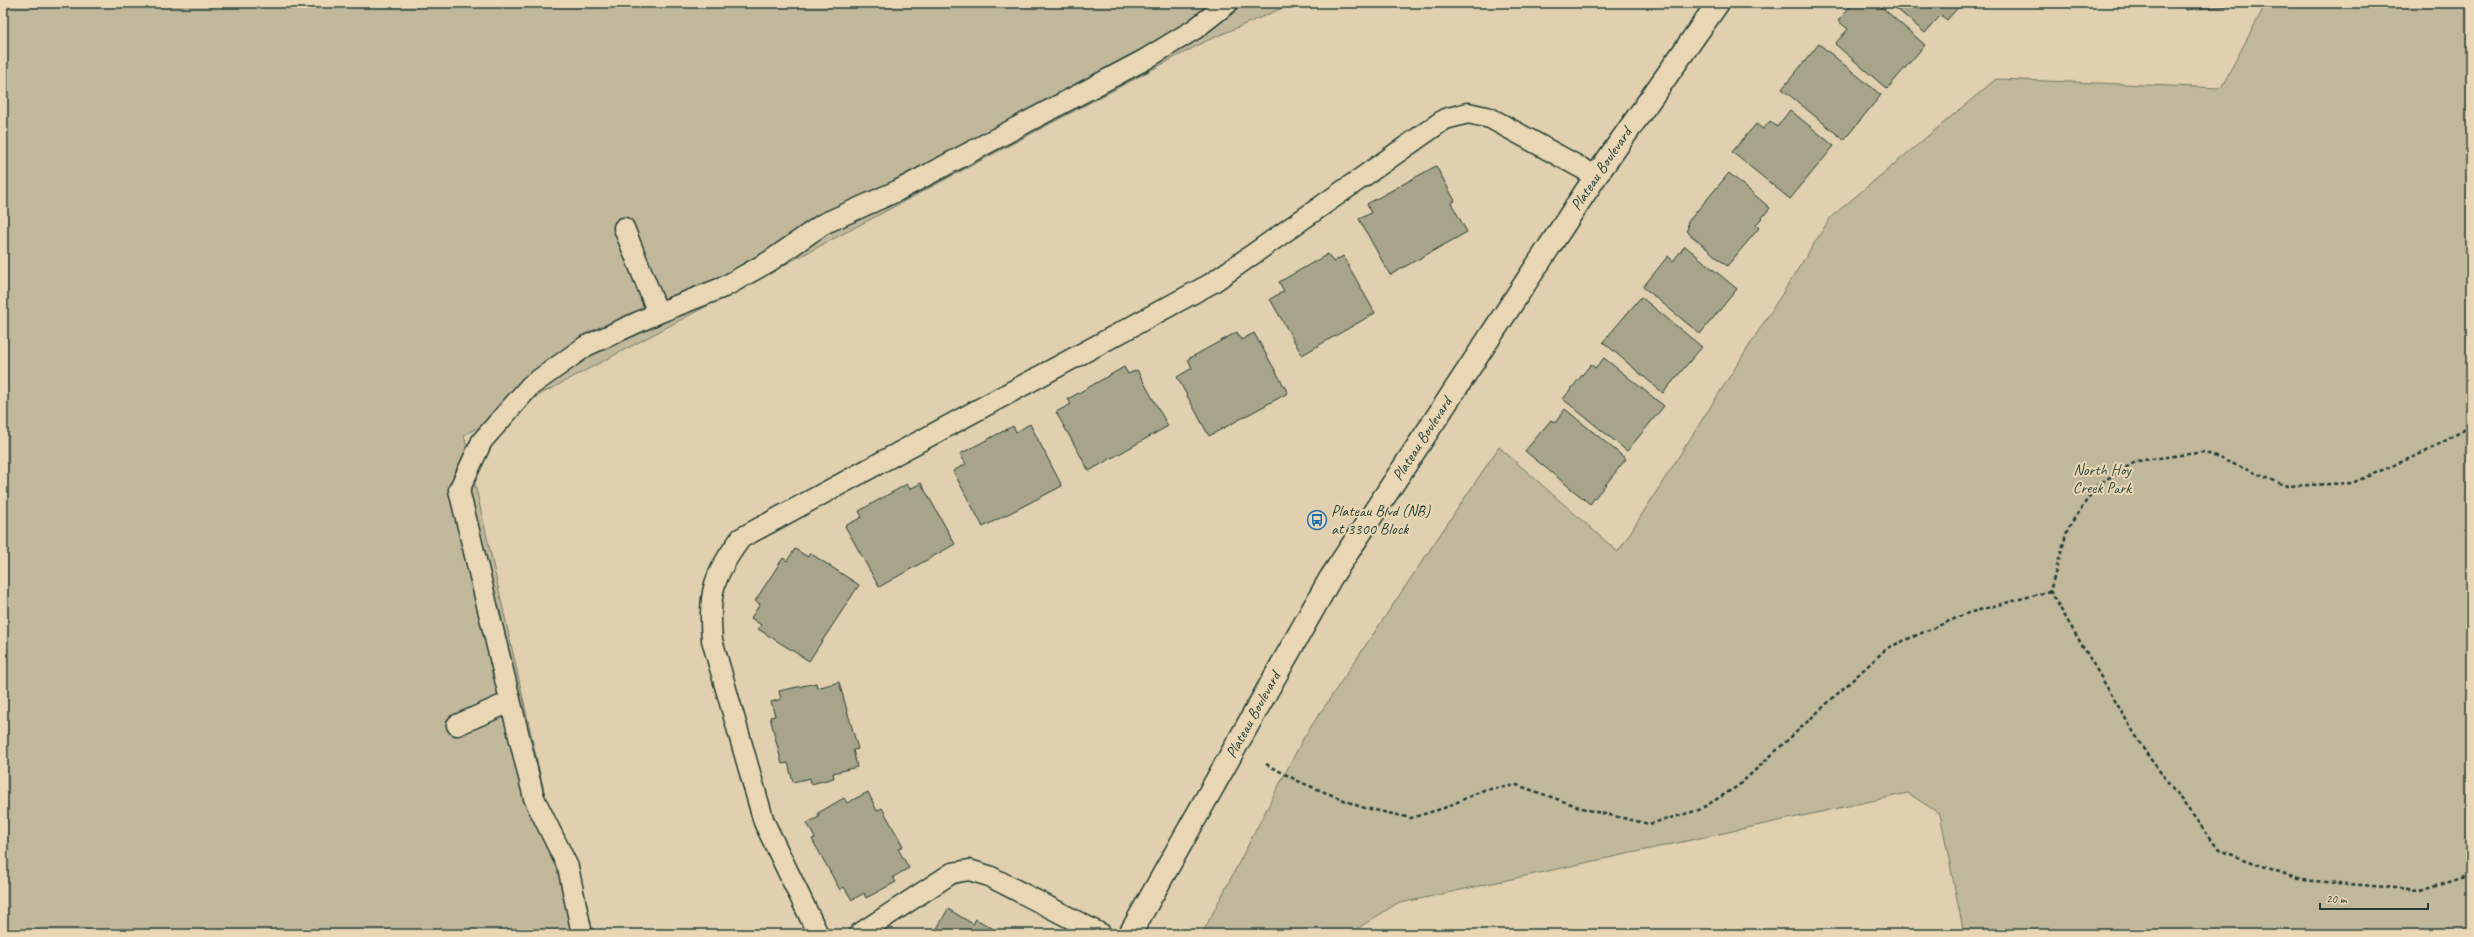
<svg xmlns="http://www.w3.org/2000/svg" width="2474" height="937" viewBox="0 0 2474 937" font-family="Caveat,sans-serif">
  <rect width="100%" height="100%" fill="#e1d0af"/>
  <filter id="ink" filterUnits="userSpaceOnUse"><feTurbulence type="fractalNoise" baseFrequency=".025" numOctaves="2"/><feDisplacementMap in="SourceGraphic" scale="8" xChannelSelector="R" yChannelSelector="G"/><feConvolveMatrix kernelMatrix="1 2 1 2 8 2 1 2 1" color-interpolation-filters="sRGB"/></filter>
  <g filter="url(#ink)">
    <!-- green -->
    <g fill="#c1b79b" stroke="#707a68">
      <polygon points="3,3 1294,3 1206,41 464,435 576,934 3,934"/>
      <polygon points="2273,3 2471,3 2471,934 1964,934 1940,814 1908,793 1396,904 1349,934 1202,934 1304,737 1499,447 1618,552 1831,217 1996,79 2221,88 2265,5"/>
    </g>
    <!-- building -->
    <g fill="#a8a48a" stroke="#1f3d34">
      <polygon points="1853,3 1877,3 1925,45 1887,89 1835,44 1848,29 1838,21"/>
      <polygon points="1890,3 1962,3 1947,20 1941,15 1925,33"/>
      <polygon points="2118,3 2173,3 2173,5"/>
      <polygon points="2186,3 2241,3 2241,5 2186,10"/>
      <polygon points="1819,44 1881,95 1844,140 1782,89"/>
      <polygon points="1790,110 1834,146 1790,199 1732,152 1756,124 1763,129 1770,121 1777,127"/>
      <polygon points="1436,166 1455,201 1451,203 1467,232 1390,275 1359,219 1371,213 1367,204"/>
      <polygon points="1729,173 1770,208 1756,225 1759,228 1727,266 1686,231 1688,228 1687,223"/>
      <polygon points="1685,246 1737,289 1700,334 1643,287 1668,256 1673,261"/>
      <polygon points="1328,254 1333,262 1343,256 1375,313 1302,355 1270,299 1284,291 1279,282"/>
      <polygon points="1641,297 1702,347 1663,393 1603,342"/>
      <polygon points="1237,332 1241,340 1254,333 1288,393 1209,436 1177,377 1192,368 1188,359"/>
      <polygon points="1604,358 1664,406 1627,451 1563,399 1591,364 1595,368"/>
      <polygon points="1124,367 1128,374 1137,370 1168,426 1089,471 1056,412 1071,404 1068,399"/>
      <polygon points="1565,409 1626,459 1590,504 1525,451 1551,420 1555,423"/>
      <polygon points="1030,424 1062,486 983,527 953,471 966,464 960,454 1013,426 1016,432"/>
      <polygon points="921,483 955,544 879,587 845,526 862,517 859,511 907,484 910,489"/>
      <polygon points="795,549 808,557 810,553 859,585 809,661 758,629 761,625 751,618 760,604 755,601 783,558 787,561"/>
      <polygon points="839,682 858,749 853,750 857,767 833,773 834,778 811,784 810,778 793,782 788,763 782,764 770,717 775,716 771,702 781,699 779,691 816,683 817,688"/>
      <polygon points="868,792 877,811 882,808 903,846 898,849 909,868 893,877 896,882 866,898 864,893 852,900 844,887 840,890 812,839 815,838 807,823 819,817 818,813 844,798 847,803"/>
      <polygon points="948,909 973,924 976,919 997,931 995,934 934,934"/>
    </g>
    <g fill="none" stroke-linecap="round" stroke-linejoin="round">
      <defs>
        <g id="lane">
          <polyline points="624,228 658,313 724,287 770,261 823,224 897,191 1144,60 1195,29 1228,3"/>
          <polyline points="457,725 510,702"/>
          <polyline points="582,934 568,867 534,798 459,490 482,441 530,386 586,346 658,313"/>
          <path d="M818,934L764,822L712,640C708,593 713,576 741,538L1212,283L1445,119L1468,113L1490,118L1596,176"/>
          <polyline points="859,934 952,873 969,870 989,876 1101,934"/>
        </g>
        <polyline id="secondary" points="1130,934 1330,579 1596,176 1718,3"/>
      </defs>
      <!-- lane casing -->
      <use href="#lane" stroke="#1f3d34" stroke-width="23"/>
      <!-- secondary casing -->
      <use href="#secondary" stroke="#1f3d34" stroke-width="25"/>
      <!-- path -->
      <g stroke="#1f3d34" stroke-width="2.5" stroke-dasharray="4 3" stroke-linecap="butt">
        <polyline points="2471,426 2427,451 2352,483 2287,486 2204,452 2137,461 2097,485 2068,528 2050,591 2146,753 2219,850 2301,880 2421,890 2471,874"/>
        <polyline points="1266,764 1300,782 1361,807 1411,818 1444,808 1484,790 1517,785 1588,810 1649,824 1699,810 1738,786 1887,648 1968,613 2050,591"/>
      </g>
      <!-- lane -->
      <use href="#lane" stroke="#e9d6b4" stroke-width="20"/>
      <!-- secondary -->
      <use href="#secondary" stroke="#e9d6b4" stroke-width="22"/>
    </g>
  </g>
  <!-- icons -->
  <defs>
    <symbol id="bus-ring" viewBox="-11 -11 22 22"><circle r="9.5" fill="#e9d6b4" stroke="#1f6fb2" stroke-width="1.5"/><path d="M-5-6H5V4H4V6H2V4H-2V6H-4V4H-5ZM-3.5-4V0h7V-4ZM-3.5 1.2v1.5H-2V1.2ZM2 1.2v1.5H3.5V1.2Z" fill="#1f6fb2"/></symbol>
  </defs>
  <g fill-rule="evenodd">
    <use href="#bus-ring" x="1306" y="509" width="22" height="22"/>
  </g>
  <g text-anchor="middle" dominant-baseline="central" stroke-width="4" stroke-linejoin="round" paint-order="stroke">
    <!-- street labels -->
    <g font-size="16" fill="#1f3d34" stroke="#e9d6b4">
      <text transform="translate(1601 169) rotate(-56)">Plateau Boulevard</text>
      <text transform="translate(1422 439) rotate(-57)">Plateau Boulevard</text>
      <text transform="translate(1253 715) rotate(-61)">Plateau Boulevard</text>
    </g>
    <!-- park labels -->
    <g font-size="16" fill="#2f493e" stroke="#e9d6b4">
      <text x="2102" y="470">North Hoy<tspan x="2102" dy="18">Creek Park</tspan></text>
    </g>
    <!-- poi labels -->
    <g font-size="16" fill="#1f3d34" stroke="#e9d6b4" text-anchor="start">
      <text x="1331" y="511">Plateau Blvd (NB)<tspan x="1331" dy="18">at 3300 Block</tspan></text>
    </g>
  </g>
  <!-- margin -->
  <rect width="2474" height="937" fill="none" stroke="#e9d6b4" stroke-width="16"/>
  <rect x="8" y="8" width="2458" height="921" fill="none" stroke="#1f3d34" stroke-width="1.5" filter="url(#ink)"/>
  <!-- scale -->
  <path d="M2320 903v6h108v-6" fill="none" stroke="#1f3d34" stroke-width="2"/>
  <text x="2326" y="903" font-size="12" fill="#1f3d34" stroke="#e9d6b4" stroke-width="3" paint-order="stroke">20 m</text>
</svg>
